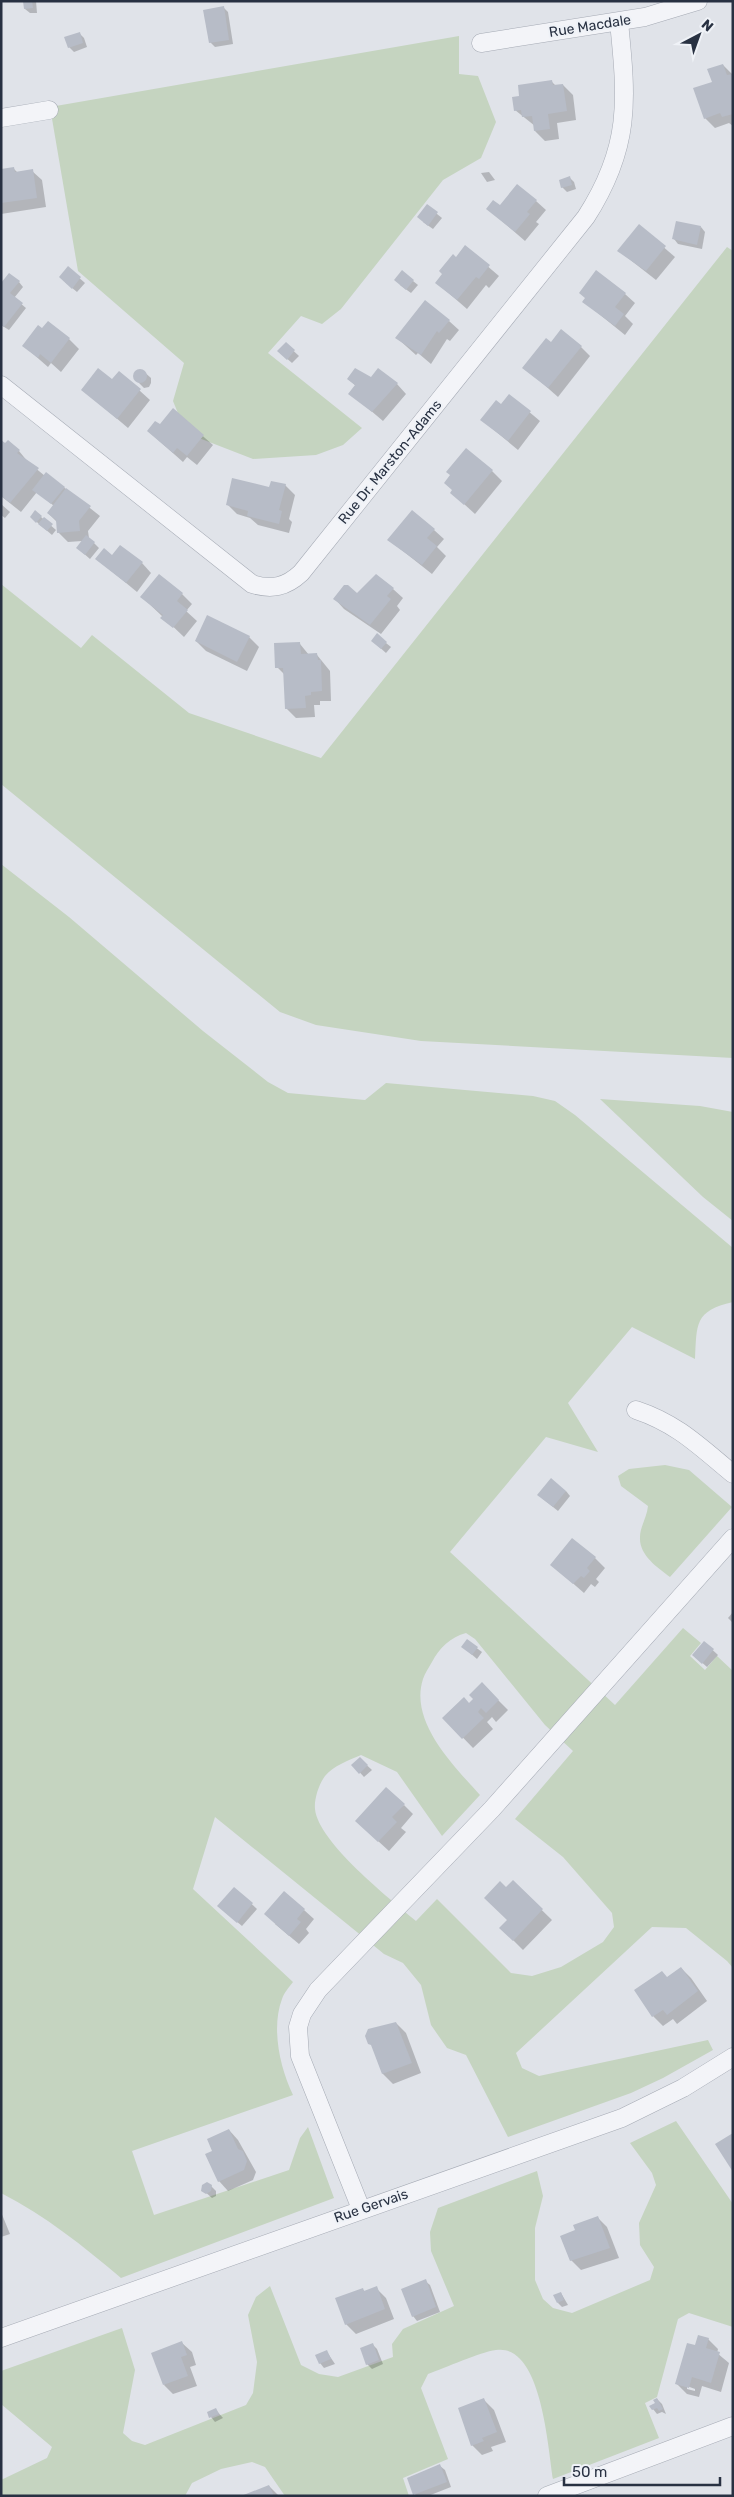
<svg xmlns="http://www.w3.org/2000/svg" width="734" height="2497" viewBox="0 0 734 2497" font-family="Rubik,sans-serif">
  <rect width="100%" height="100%" fill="#e0e3e9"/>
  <!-- green -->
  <g fill="#c5d4c0" fill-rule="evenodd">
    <polygon points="459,36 459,74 478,76 496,122 481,158 443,180 341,309 322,324 301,316 268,353 362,428 343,445 316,455 253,459 186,433 173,401 184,363 78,271 50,107"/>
    <polygon points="727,247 733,251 733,1058 421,1041 316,1025 280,1012 1,784 1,584 81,648 92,635 189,713 321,758"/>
    <path d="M1,864L69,917L203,1031L268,1082L288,1093L365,1100L386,1083L533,1096L555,1101L575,1115L733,1248V1302C694,1311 697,1324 695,1359L632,1327L568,1403L598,1452L546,1437L450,1552L615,1705L683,1628L701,1643L690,1656L705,1670L717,1656L733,1671V1968L727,1961L686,1928L652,1927L516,2053L522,2068L539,2076L708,2040L713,2050L663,2078L631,2093L508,2137L466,2055L447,2048L431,2025L421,1985L403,1963L384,1954L215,1817L193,1889L293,1982C289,1987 284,1993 282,1999C271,2028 280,2068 293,2095L132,2151L154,2215L289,2170L300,2138L308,2127L334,2198L121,2278C83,2246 46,2216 1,2193ZM466,1633L475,1639L545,1725L573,1751L515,1819L563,1857L612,1913L614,1927L603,1942L561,1967L532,1976L511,1973L437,1899L416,1921C390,1899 318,1842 315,1809C314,1799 319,1784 325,1776C333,1766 349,1760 361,1755L397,1772L442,1836L480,1795C454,1766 409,1722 423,1679C425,1673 429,1667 432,1662C439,1648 451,1637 466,1633Z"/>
    <polygon points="600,1099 700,1106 733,1112 733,1221 703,1197"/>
    <path d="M665,1465L689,1470L732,1507L670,1577C657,1567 639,1555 640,1537C640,1527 647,1517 648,1506L621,1486L618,1476L629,1469Z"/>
    <path d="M676,2121L733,2204V2327L689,2313L678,2319L657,2397L645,2403L659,2438L553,2479C548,2449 542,2343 496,2350C480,2352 445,2368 428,2374L421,2388L448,2459L403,2478L409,2496H285L265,2467L252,2462L221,2469L192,2483L185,2496H1V2480L47,2458L52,2447L1,2404V2371L122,2328L135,2370L123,2433L132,2441L145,2445L246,2405L253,2393L257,2362L248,2315L256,2297L270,2286L301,2365L319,2374L338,2377L393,2357L392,2344L403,2329L454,2306L431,2251L430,2232L438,2208L537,2171L543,2196L535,2228V2280L543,2299L553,2308L572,2313L650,2280L654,2267L640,2245L639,2223L656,2185L652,2173L630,2143Z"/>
  </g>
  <!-- shadow -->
  <g fill="#0003" fill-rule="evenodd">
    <polygon points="24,1 36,1 37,13 30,13 25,9"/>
    <polygon points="223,7 228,12 233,44 215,47 210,42"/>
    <polygon points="79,33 84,38 87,47 74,52 69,47"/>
    <polygon points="723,65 733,75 733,126 729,123 715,128 705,118 713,82"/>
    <polygon points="552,82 556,86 563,85 573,95 576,120 557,123 559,139 545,141 535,131 535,126 515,110"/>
    <polygon points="14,169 18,173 32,171 42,180 46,207 1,214 1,170"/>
    <polygon points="489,172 495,180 487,182 481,173"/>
    <polygon points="570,178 574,182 576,189 567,192 562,187"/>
    <polygon points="536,201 546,210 536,222 539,224 525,241 488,209"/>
    <polygon points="427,206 442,218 433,229 423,222"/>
    <polygon points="639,226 675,257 656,280 619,251"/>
    <polygon points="701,227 705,232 702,249 678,244 674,239"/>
    <polygon points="465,247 499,276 489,288 486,285 467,309 437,283"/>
    <polygon points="68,268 85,283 77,292 65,282"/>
    <polygon points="413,281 418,285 411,293 400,285"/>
    <polygon points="19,282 23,287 14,298 26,308 9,330 1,325 1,285"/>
    <polygon points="625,294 635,303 625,316 633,324 625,335 583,301 586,299"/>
    <polygon points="449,321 459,330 450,341 447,339 431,364 418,353 416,355 397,338"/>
    <polygon points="43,330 69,339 79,349 61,372 51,363 48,367 24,346"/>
    <polygon points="286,344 299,356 292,363 284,356"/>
    <polygon points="551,344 581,347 590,356 558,397 524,367"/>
    <polygon points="142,370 151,378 151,383 149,387 144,388 135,379 134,374 137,371"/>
    <polygon points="119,372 150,400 128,428 82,389 112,381"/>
    <polygon points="371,378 397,384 406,394 383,421 350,393 356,386 348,379"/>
    <polygon points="509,395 540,421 518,450 482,420 501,406"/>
    <polygon points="173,410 213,445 197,465 187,457 183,462 148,431 160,426"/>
    <polygon points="1,441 19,451 28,462 45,476 47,474 100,516 88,531 89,538 99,548 90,559 82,552 82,541 68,542 58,532 57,522 48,513 54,506 37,492 21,512 1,496"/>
    <polygon points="492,471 502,481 475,514 452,493 452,476"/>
    <polygon points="285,485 295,495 289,519 292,522 289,533 258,525 250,518 237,514 227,504"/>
    <polygon points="1,504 10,512 5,518 1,515"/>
    <polygon points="31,517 41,517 56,530 52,535"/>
    <polygon points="434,530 444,539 437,547 446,556 432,574 389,540"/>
    <polygon points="113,557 142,563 151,573 137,592 97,559"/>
    <polygon points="393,589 403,598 397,606 400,610 381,634 344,609 335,599"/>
    <polygon points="182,594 192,604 186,611 197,621 184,637 142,597"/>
    <polygon points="249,637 259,647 247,671 206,651 196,641"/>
    <polygon points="386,643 391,647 386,653 377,645"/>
    <polygon points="300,644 309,655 317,655 330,671 331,701 320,701 320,705 314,705 315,717 296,718 286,708 285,675 277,667"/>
    <polygon points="566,1491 570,1496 558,1511 543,1499"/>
    <polygon points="595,1558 605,1568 596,1579 599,1582 595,1587 591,1584 584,1593 552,1565"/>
    <polygon points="733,1612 733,1623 728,1618"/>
    <polygon points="467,1641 482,1652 477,1659 463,1647"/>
    <polygon points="704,1642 718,1655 707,1667 698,1659"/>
    <polygon points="482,1684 508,1710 496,1722 492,1717 487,1722 493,1729 473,1748 444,1718 469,1704 475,1699"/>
    <polygon points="360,1759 372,1770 364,1777 353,1765"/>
    <polygon points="404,1805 413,1814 401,1828 406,1832 389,1851 366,1830"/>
    <polygon points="513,1882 552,1920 523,1950 501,1928 508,1920 506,1889"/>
    <polygon points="234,1888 257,1909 242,1926 224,1911"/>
    <polygon points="304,1910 314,1919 306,1929 309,1933 299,1944 275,1924"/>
    <polygon points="681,1968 691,1978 707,2001 677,2024 673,2019 663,2026 653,2016"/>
    <polygon points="396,2023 406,2033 421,2073 393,2084 383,2074 373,2047"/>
    <polygon points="229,2130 238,2140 256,2172 253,2180 228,2191 219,2181 214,2152"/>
    <polygon points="211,2186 216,2191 216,2196 212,2198 203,2190"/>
    <polygon points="1,2212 10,2234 1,2237"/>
    <polygon points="597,2217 607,2227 619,2258 581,2270 571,2260 576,2231"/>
    <polygon points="425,2281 430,2285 440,2312 417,2321 413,2316"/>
    <polygon points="376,2288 386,2298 394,2319 356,2334 346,2324 363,2290 366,2292"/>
    <polygon points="561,2293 568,2305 562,2307 558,2303"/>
    <path d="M708,2339L718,2349L717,2353L729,2363L721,2392L702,2386L699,2397L687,2394L677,2384L696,2347ZM687,2386L695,2389V2391L687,2389Z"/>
    <polygon points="182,2343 192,2352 196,2365 190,2367 197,2386 173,2394 164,2385"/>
    <polygon points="372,2344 377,2349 383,2364 372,2369 367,2364"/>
    <polygon points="327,2352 335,2364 324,2368 320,2363"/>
    <polygon points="657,2399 662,2404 666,2414 662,2412 657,2414 653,2409"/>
    <polygon points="484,2400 494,2410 506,2442 491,2447 493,2451 482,2455 472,2445"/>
    <polygon points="216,2410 223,2418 215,2422 211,2417"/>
    <polygon points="440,2466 445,2470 451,2487 428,2496 416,2496 408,2478"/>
    <polygon points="269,2486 279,2496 244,2496"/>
  </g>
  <!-- building -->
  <g fill="#b7bcc7">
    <polygon points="23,1 32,1 33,8 24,9"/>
    <polygon points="224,6 229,40 209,43 203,10"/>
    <polygon points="80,32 83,43 68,48 64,37"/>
    <polygon points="723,64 727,75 733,74 733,114 722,117 720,113 704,119 693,88 712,82 707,69"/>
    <polygon points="552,80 553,85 563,84 567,111 548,114 550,129 534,131 532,116 522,117 521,110 514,111 512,97 519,96 518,85"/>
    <polygon points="14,167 15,172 33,169 37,198 1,203 1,169"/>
    <polygon points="570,176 572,185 561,188 559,180"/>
    <polygon points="517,184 537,200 527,212 530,214 515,232 486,209 493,200 500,205"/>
    <polygon points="427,204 438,212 428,226 417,217"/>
    <polygon points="676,221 701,226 697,245 672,239"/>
    <polygon points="639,224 666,246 646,271 617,251"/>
    <polygon points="465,245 490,265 479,279 476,277 457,300 435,283 442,274 439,271 453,254 456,257"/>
    <polygon points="68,266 81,277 72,289 59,277"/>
    <polygon points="402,270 414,280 406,290 394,280"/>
    <polygon points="596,270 626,293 615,307 624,314 615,326 582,302 585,298 579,293"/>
    <polygon points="9,273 20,281 10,293 23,303 4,327 1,325 1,283"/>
    <polygon points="425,300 450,320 439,333 437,331 421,355 395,338"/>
    <polygon points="48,321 70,338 51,363 40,354 38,358 22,346 38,325 42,328"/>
    <polygon points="561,329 582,346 548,388 522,368 546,338 551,342"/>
    <polygon points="286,342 295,350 287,360 277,351"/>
    <polygon points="98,368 112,379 119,371 141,389 117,419 81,390"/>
    <polygon points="355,368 371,377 378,368 398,383 372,412 348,394 355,385 347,379"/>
    <circle cx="140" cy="376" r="7"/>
    <polygon points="509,394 531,411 508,441 480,420 496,400 501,404"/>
    <polygon points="173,408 204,435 187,456 177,448 173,453 147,431 155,421 160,424"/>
    <polygon points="1,440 5,443 8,440 20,450 17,453 39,468 10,503 1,496"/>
    <polygon points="466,448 493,470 464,505 450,493 452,490 444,483 450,475 446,472"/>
    <polygon points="46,472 65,487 51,504 32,490"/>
    <polygon points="232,478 269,487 271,481 286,484 279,510 282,511 279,524 247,516 248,511 226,505"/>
    <polygon points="66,488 91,506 79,521 80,531 57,533 56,520 47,513"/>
    <polygon points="35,510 42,516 36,523 30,517"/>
    <polygon points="412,510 435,529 427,538 437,546 422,565 387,540"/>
    <polygon points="44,517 53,524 47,531 38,524"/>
    <polygon points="86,535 95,542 85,555 76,548"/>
    <polygon points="120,545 143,562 126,583 95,559 104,548 112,555"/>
    <polygon points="159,574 183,593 177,601 188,610 173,628 160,618 163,615 140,597"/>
    <polygon points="376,574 394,588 387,596 391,599 370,625 333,599 344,585 348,585 357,593"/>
    <polygon points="207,615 250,636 237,662 195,641"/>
    <polygon points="377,633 387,642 381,649 371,641"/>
    <polygon points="300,642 301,654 317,653 318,660 321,660 322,691 311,692 311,695 305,696 306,708 285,709 283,668 275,668 274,643"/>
    <polygon points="551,1478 566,1491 553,1507 537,1495"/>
    <polygon points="572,1538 596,1557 587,1568 590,1571 584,1578 581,1576 573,1584 550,1565"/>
    <polygon points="467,1639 478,1647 472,1655 461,1647"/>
    <polygon points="704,1641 714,1649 702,1664 692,1655"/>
    <polygon points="482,1682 499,1700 486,1713 481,1708 478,1712 484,1718 462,1739 442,1718 464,1697 469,1703 473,1699 469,1695"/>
    <polygon points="360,1757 368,1765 359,1774 351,1765"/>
    <polygon points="386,1787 405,1804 392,1817 397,1822 378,1842 355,1821"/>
    <polygon points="513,1880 543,1909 513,1941 499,1928 507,1920 484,1898 500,1881 506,1887"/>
    <polygon points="234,1887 253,1903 237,1923 217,1906"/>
    <polygon points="284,1891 305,1909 297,1919 301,1922 289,1936 264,1914"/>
    <polygon points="681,1967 698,1991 667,2015 663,2010 652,2017 634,1990 662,1971 667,1977"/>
    <polygon points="396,2022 412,2063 382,2074 371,2045 368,2044 365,2036 368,2029"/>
    <polygon points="229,2129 238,2149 243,2151 247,2161 244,2170 218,2182 205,2154 212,2151 207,2139"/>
    <polygon points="733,2133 733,2172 715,2144"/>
    <polygon points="207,2182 212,2185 211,2191 206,2194 201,2191 202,2185"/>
    <polygon points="598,2216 610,2248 570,2261 560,2236 575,2230 573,2225"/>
    <polygon points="426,2279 436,2307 412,2317 401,2289"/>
    <polygon points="377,2286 385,2309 345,2325 335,2298 363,2288 364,2291"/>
    <polygon points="561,2292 564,2300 557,2303 553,2295"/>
    <polygon points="698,2335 709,2338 706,2348 720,2352 711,2383 692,2377 689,2388 675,2384 687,2343 695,2345"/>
    <polygon points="182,2341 187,2355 181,2357 188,2376 163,2385 151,2353"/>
    <polygon points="373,2343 379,2360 366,2365 360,2348"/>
    <polygon points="327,2350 331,2359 319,2364 315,2355"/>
    <polygon points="484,2398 497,2432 482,2438 484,2441 471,2446 458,2408"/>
    <polygon points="657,2398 663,2409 659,2411 657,2408 652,2410 649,2406 655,2403 653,2400"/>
    <polygon points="216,2408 219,2414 209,2418 207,2412"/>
    <polygon points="440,2464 447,2482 413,2495 407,2478"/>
    <polygon points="269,2485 274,2496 241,2496"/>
  </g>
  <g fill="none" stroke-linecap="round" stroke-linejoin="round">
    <defs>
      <g id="street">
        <polyline points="481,43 645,17 698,1"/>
        <polyline points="1,118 49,110"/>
        <path d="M1,385L252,584C272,590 286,587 301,573L586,217C631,147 627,101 619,22"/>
        <path d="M636,1410C678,1424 700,1447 733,1474"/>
        <polyline points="361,2209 300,2056 298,2027 302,2014 318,1990 492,1809 733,1538"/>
        <polyline points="1,2338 622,2118 683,2088 733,2057"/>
        <polyline points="547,2496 733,2426"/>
      </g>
    </defs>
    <!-- street casing -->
    <use href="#street" stroke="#a5aab4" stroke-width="19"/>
    <!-- street -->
    <use href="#street" stroke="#f3f4f8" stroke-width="18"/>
  </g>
  <g text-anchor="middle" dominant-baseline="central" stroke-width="4" stroke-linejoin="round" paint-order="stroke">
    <!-- street labels -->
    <g font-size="14" fill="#283142" stroke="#eff2f7">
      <text transform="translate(590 26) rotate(-9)">Rue Macdale</text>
      <text transform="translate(390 462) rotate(-51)">Rue Dr. Marston-Adams</text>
      <text transform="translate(371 2206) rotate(-19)">Rue Gervais</text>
    </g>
  </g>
  <!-- border -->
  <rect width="734" height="2497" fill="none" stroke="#283142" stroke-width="5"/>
  <!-- north arrow -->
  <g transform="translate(699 35) rotate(41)" stroke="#eff2f7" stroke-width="4" paint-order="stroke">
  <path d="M0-4L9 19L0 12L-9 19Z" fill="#283142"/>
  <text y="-8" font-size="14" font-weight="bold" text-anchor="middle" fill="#283142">N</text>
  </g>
  <!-- scale -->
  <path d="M564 2477v8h156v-8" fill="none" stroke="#283142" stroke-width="2.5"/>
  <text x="572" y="2477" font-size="15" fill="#283142" stroke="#eff2f7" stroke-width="4" paint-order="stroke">50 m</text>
</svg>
